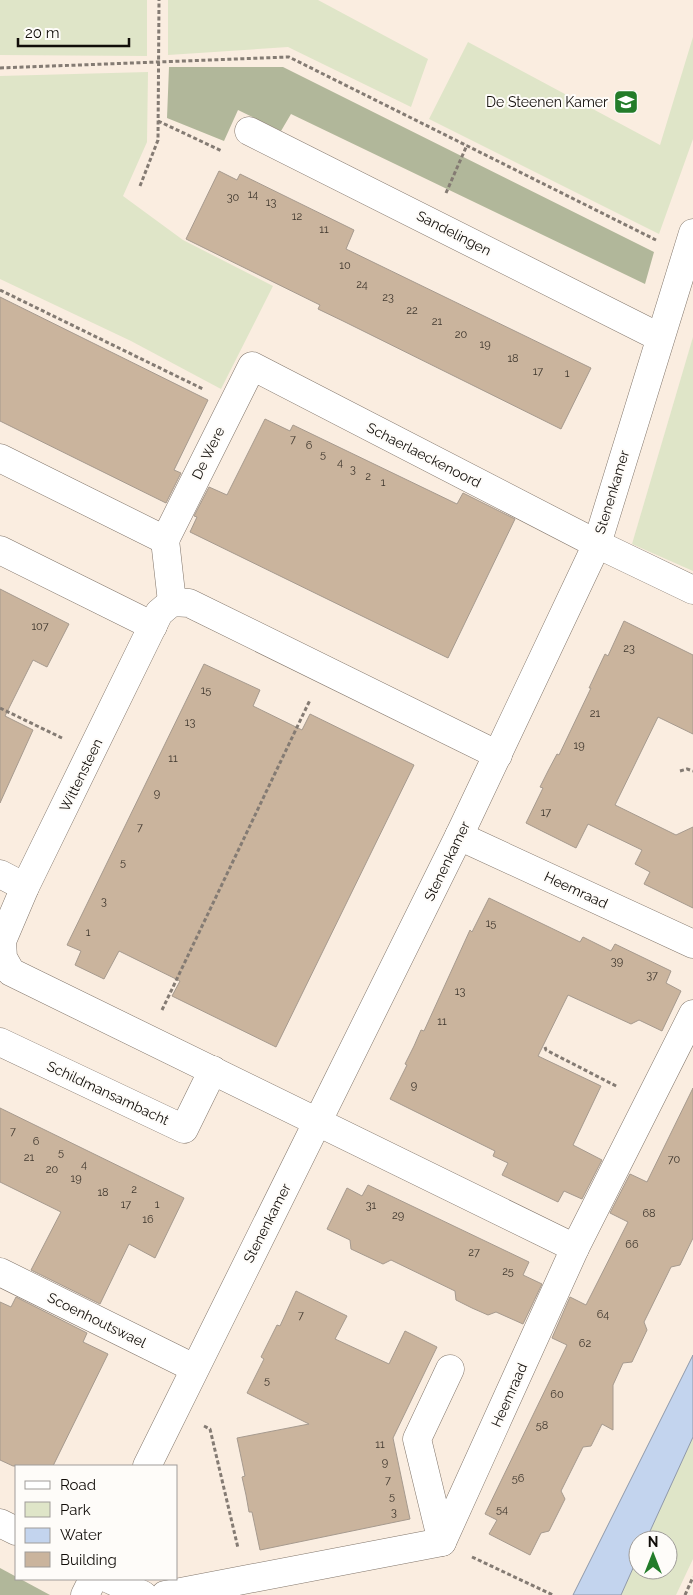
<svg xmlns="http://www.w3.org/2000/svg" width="693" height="1595" viewBox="0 0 693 1595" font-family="Raleway,sans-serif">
  <rect width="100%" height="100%" fill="#faede0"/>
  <!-- green -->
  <g fill="#dfe5c8">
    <polygon points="0,0 147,0 147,56 0,55"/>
    <polygon points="168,0 318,0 428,59 411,107 288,47 168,55"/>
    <polygon points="693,37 693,139 659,234 429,119 468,42 660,145"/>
    <polygon points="148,72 147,142 123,196 183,240 273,286 221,389 131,341 0,279 0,76"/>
    <polygon points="693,337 693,571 632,544"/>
    <polygon points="693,1437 693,1559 676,1595 621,1595 638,1557 638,1570 668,1570 668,1540 646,1540"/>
  </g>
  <!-- forest -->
  <g fill="#b1b79a">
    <polygon points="169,67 283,67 654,252 645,284 291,114 281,131 238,110 224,141 167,118"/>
    <polygon points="0,1568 50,1595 0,1595"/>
  </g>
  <!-- water -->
  <polygon fill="#c3d4ee" stroke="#8e98a9" points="693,1355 693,1437 646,1540 638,1540 638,1557 621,1595 573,1595"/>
  <!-- building -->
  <g fill="#cab49d" stroke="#a69a8e">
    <polygon points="219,171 237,180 240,174 354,230 346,249 591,368 561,429 343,321 318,309 320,305 186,239"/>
    <polygon points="0,297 208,400 174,470 181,473 166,503 0,421"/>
    <polygon points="265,419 290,431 293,425 457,504 463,493 515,519 448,658 190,532 197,517 194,516 209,487 227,495"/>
    <polygon points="0,589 69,624 47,667 33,660 5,716 33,730 0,803"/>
    <polygon points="624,621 693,655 693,734 658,717 615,805 676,835 693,827 693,908 644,884 650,872 635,864 642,850 588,824 576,848 526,823 543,788 540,787 548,771 557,754 559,755 591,688 589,688 605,654 608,656"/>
    <polygon points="204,664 260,690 253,706 302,730 310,714 414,765 276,1047 172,996 180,981 119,951 104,979 75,965 81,951 67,945"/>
    <polygon points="489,898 580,942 583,937 611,951 615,944 671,971 666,983 681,991 662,1031 639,1020 631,1024 568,995 538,1056 601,1086 573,1145 602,1160 582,1199 564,1191 558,1202 502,1175 508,1163 493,1156 495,1151 390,1099 407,1065 405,1064 414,1046 421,1030 424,1031 470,930 472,932"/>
    <polygon points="693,1088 693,1238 680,1265 671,1267 644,1322 647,1330 632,1362 623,1363 613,1385 613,1430 602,1424 591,1446 583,1447 561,1491 565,1499 549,1531 541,1533 530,1555 489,1534 497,1520 485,1514 567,1345 552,1338 570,1297 586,1305 628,1222 610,1213 630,1174 647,1182"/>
    <polygon points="0,1108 184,1198 155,1258 129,1244 100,1304 31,1270 61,1212 0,1182"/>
    <polygon points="368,1185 529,1262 523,1275 542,1284 523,1324 496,1312 488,1315 472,1308 456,1300 455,1291 391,1260 383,1264 351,1249 350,1240 327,1229 347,1188 362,1196"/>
    <polygon points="296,1291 347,1316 335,1339 389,1364 405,1331 437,1347 393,1438 410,1519 260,1550 252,1512 249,1512 246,1495 242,1477 245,1476 237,1438 309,1424 247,1393 264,1359 261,1357 277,1325 280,1326"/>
    <polygon points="16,1297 87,1333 83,1342 108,1354 53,1466 13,1466 0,1460 0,1302 11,1307"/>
  </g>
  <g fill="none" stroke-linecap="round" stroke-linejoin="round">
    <defs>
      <g id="street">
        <polyline points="249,131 659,337"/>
        <polyline points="0,458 165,540 172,602"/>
        <polyline points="165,540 252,366 597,544 693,590"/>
        <polyline points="0,550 153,626"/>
        <polyline points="498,755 189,603 172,602 159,613 25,887 2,941 3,958 11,972 575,1248"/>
        <polyline points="459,836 693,944"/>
        <polyline points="0,874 25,887"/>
        <polyline points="0,1042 184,1129 213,1070"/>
        <polyline points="0,1272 194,1368"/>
        <polyline points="147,1466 459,836 597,544 693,233"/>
        <polyline points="0,1523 16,1531"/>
        <polyline points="442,1542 417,1439 450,1369"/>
        <polyline points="109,1579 143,1595"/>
        <polyline points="85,1595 93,1579"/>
        <polyline points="165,1595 442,1542 575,1248 693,1014"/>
      </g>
    </defs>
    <!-- street casing -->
    <use href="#street" stroke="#82766b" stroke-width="29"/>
    <!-- path -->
    <g stroke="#847b73" stroke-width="3" stroke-dasharray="4 2.5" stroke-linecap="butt">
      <polyline points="0,68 289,57 656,240"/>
      <polyline points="158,121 222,151"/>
      <polyline points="140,186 158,140 159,0"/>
      <polyline points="446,193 467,145"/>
      <polyline points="0,290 203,389"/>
      <polyline points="0,708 62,738"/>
      <polyline points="680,771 687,769 693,771"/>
      <polyline points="162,1010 310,700"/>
      <polyline points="545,1047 546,1050 618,1087"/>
      <polyline points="204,1426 210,1429 238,1548"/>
      <polyline points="472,1557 553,1595"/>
      <polyline points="685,1595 693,1577"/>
    </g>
    <!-- street -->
    <use href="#street" stroke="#fff" stroke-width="28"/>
  </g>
  <!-- icons -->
  <defs>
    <symbol id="school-square" viewBox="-11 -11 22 22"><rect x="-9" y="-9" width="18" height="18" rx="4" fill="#237c2a" stroke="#fefcf9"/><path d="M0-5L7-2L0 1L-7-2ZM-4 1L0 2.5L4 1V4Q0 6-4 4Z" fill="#fff"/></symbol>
  </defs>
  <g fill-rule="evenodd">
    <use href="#school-square" x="612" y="88" width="28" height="28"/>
  </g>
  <g text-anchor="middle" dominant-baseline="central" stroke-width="4" stroke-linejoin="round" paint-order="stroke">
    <!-- number labels -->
    <g font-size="11" fill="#3f372e">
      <text x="253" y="194">14</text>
      <text x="233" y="197">30</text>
      <text x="271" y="202">13</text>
      <text x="297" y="216">12</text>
      <text x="324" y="229">11</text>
      <text x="345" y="265">10</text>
      <text x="362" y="284">24</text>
      <text x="388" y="297">23</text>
      <text x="412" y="310">22</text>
      <text x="437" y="321">21</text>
      <text x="461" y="334">20</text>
      <text x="485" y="344">19</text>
      <text x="513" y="358">18</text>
      <text x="538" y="371">17</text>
      <text x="567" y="373">1</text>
      <text x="293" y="439">7</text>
      <text x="309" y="445">6</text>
      <text x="323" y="454">5</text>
      <text x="340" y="462">4</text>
      <text x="353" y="469">3</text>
      <text x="368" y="476">2</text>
      <text x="383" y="482">1</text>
      <text x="40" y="626">107</text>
      <text x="629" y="648">23</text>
      <text x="206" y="690">15</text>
      <text x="595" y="713">21</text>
      <text x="190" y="722">13</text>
      <text x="579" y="745">19</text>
      <text x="173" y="758">11</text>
      <text x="157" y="793">9</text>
      <text x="546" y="812">17</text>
      <text x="140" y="827">7</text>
      <text x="123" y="862">5</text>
      <text x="104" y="901">3</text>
      <text x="491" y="923">15</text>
      <text x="88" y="932">1</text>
      <text x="617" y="961">39</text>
      <text x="652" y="975">37</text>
      <text x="460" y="991">13</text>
      <text x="442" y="1021">11</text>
      <text x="414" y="1085">9</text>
      <text x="13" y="1131">7</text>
      <text x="36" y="1141">6</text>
      <text x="61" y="1152">5</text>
      <text x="29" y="1157">21</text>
      <text x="674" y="1159">70</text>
      <text x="84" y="1164">4</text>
      <text x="52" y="1169">20</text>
      <text x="76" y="1178">19</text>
      <text x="134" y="1189">2</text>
      <text x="103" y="1192">18</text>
      <text x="126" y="1204">17</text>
      <text x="157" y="1204">1</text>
      <text x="371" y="1205">31</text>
      <text x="649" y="1213">68</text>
      <text x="398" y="1215">29</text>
      <text x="148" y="1219">16</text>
      <text x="632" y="1244">66</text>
      <text x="474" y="1252">27</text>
      <text x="508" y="1271">25</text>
      <text x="603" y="1314">64</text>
      <text x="301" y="1315">7</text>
      <text x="585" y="1343">62</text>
      <text x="267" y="1380">5</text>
      <text x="557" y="1394">60</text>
      <text x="542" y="1425">58</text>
      <text x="380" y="1444">11</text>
      <text x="385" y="1462">9</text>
      <text x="518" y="1478">56</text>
      <text x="388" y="1480">7</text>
      <text x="392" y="1496">5</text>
      <text x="502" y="1509">54</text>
      <text x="394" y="1512">3</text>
    </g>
    <!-- poi labels -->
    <g font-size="14" fill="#110d09" stroke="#fefcf9" text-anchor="end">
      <text x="608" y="102">De Steenen Kamer</text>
    </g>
    <!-- street labels -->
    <g font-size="14" fill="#110d09" stroke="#fefcf9">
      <text transform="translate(454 233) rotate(27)">Sandelingen</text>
      <text transform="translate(208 453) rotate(-64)">De Were</text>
      <text transform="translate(424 455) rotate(27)">Schaerlaeckenoord</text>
      <text transform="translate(612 492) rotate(-73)">Stenenkamer</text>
      <text transform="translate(81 775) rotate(-64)">Wittensteen</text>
      <text transform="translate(447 861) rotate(-64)">Stenenkamer</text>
      <text transform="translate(576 890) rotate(25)">Heemraad</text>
      <text transform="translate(108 1093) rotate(25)">Schildmansambacht</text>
      <text transform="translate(267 1223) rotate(-63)">Stenenkamer</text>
      <text transform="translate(97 1320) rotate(26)">Scoenhoutswael</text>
      <text transform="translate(509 1395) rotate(-66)">Heemraad</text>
    </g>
  </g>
  <!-- legend -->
  <rect x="15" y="1465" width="162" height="115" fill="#fefcf9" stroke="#9f9c99"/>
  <rect x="25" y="1481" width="25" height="8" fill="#ffffff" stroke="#9f9c99"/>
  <text x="60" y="1490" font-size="15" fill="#110d09">Road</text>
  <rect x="25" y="1502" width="25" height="15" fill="#dfe5c8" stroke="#9f9c99"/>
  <text x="60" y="1515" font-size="15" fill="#110d09">Park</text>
  <rect x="25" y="1528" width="25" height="15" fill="#c3d4ee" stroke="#9f9c99"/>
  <text x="60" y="1540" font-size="15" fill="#110d09">Water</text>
  <rect x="25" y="1552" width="25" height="15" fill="#cab49d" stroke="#9f9c99"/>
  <text x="60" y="1565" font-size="15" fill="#110d09">Building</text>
  <!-- north arrow -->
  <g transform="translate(653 1555)"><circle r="24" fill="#fefcf9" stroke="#9f9c99"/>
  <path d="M0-4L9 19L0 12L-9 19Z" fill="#237c2a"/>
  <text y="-8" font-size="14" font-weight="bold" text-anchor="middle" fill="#110d09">N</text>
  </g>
  <!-- scale -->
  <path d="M18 38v8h111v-8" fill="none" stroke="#110d09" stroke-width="2.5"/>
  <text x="25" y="38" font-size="15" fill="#110d09" stroke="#fefcf9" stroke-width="4" paint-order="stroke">20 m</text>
</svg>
